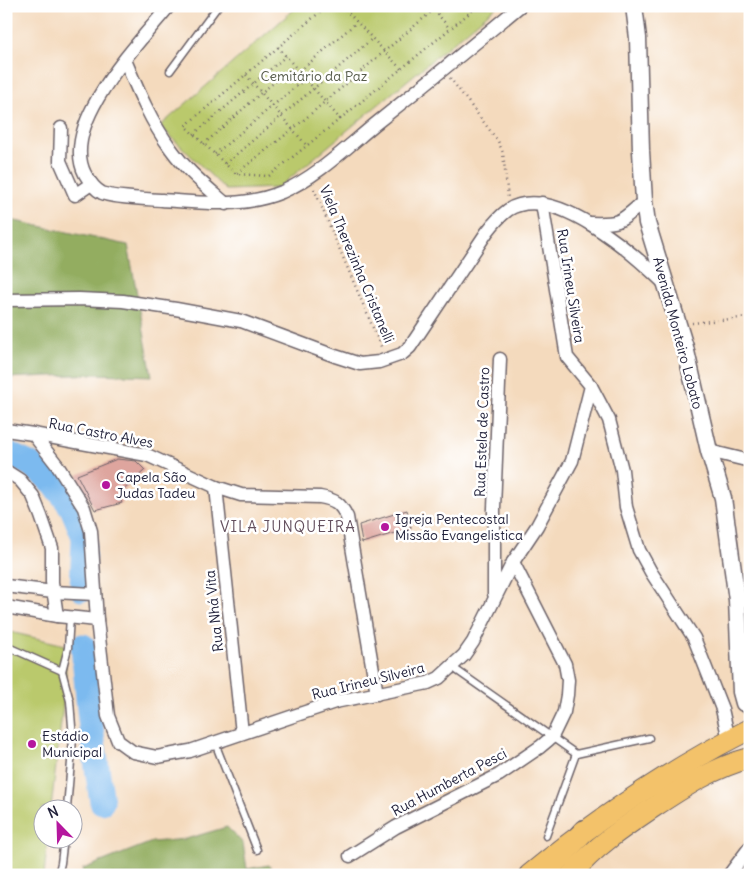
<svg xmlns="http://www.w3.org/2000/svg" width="756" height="881" viewBox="0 0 756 881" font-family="Delius,sans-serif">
  <rect width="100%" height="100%" fill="#fff"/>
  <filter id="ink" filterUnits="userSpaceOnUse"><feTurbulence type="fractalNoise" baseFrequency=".02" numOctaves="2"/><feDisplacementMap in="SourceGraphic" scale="10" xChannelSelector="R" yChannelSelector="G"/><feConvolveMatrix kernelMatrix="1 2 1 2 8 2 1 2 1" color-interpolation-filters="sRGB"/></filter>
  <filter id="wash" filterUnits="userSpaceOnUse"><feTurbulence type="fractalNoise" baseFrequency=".0096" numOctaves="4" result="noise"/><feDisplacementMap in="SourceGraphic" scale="20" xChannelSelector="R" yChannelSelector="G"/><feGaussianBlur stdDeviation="1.12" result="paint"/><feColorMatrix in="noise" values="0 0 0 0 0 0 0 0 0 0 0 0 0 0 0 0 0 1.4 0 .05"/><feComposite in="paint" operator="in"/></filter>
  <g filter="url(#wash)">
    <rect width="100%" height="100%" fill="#f4dabd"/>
    <!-- green -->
    <g fill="#bac96c" stroke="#6e7654">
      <polygon points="298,6 497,6 278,188 226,190 160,126"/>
      <polygon points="6,631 65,645 66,680 51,808 42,808 42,838 48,839 44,875 6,875"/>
    </g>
    <!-- forest -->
    <g fill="#93ad60" stroke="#5a684e">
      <polygon points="6,219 128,245 152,376 95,374 6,378"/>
      <polygon points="227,827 243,843 247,869 269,865 277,875 82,875 83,869 152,842 186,839"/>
    </g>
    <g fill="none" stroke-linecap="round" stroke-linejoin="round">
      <!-- river -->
      <g stroke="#7bbaef" stroke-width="25">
        <polyline points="6,453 30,464 54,483 72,508 84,537 82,589"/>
        <polyline points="83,646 90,720 102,802"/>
      </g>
    </g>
    <g id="blocks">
      <!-- building -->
      <g fill="#dea59e">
        <polygon points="117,459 136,461 145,470 118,495 122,503 95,510 77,475"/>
        <polygon points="407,510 411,528 362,543 359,525"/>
      </g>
    </g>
  </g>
  <g filter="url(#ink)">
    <use href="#blocks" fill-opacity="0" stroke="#6c6268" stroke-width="1"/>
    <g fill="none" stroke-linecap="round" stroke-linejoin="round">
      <defs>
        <g id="service">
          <polyline points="170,71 218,6"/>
          <polyline points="6,646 62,671"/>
          <polyline points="452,667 576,754"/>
          <polyline points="215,743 257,850"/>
          <polyline points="576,754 649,738"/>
          <polyline points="67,808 73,739 70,701 62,671 68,648 70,617"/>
          <polyline points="546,836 576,754"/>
          <polyline points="58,875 61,863 64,838"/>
        </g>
        <g id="minor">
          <path d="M169,6C139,43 59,124 85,174C89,181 94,189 102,193C113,198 149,199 162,200C203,203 243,208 282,192C316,177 345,149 374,125C423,86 472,46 520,6"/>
          <path d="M125,60C138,91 151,122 171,149C186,170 207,187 226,204"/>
          <polyline points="61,128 60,161 75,195 91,184"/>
          <path d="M590,223C622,224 620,222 644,201"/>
          <path d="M6,300L79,299L123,301L176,309L241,321L335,356L360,364L379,362L402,354L410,347L487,232C493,224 500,216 508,210C553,181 635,255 665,284"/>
          <polyline points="591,386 609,420 622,470 626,507 639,550 651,572 694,638 722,709 729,740"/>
          <polyline points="6,430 33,434 57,465 84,508 91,531 97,620 108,716 118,741 133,752 157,757 190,751 335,702 428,683 439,678 464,655 473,642 513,562 537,526 572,461 591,386 567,357 542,203"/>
          <path d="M33,434L147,455L216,487L241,495L320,497C336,500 340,503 347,517L377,694"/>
          <polyline points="709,451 750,461"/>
          <polyline points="6,471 20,480 33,496 41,516 52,548 52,582 57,616"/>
          <polyline points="216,487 242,733"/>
          <polyline points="6,586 53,592 95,594"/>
          <polyline points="494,594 494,508 500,359"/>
          <polyline points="6,607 57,616 97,620"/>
          <polyline points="350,856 396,827 499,775 540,747 552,737 564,712 567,695 568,680 565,664 513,562"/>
          <polyline points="729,875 750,847"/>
        </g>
        <polyline id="tertiary" points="634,6 638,38 641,151 644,201 647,223 685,347 709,451 723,498 737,600 741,692 744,703 750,705"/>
        <g id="primary">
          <path d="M529,875C597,819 671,769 750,729"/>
          <path d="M571,875C594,847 624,827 654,807C684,787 715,767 750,758"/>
        </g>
        <polyline id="trunk" points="544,875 584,831"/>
      </defs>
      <!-- service casing -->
      <use href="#service" stroke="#6c6268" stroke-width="9"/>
      <!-- minor casing -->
      <use href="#minor" stroke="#6c6268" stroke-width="15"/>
      <!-- tertiary casing -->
      <use href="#tertiary" stroke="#6c6268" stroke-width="19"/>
      <!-- primary casing -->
      <use href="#primary" stroke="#6c6268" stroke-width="22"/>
      <!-- trunk casing -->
      <use href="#trunk" stroke="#6c6268" stroke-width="24"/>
      <!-- path -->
      <g stroke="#6c6268" stroke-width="2.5" stroke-dasharray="1 4" stroke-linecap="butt">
        <polyline points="342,6 401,69"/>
        <polyline points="431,6 450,29"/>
        <polyline points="278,47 340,119 269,176 236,174 185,126 327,6"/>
        <polyline points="300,71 357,22"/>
        <polyline points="246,75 307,146"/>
        <polyline points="450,78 498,141 503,153 508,198"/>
        <polyline points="340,119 478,6"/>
        <polyline points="194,134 286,56"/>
        <polyline points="204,144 262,92 295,66"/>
        <polyline points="215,154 306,78"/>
        <polyline points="225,164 373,38"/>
        <polyline points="237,173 293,129 438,6"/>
        <polyline points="314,189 382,349"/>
        <polyline points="692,323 750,317"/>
      </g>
      <!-- service -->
      <use href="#service" stroke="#fff" stroke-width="6"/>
      <!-- minor -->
      <use href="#minor" stroke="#fff" stroke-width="12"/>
      <!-- tertiary -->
      <use href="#tertiary" stroke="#fff" stroke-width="16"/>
      <!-- primary -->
      <use href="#primary" stroke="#f3c26a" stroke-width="20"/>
      <!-- trunk -->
      <use href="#trunk" stroke="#f3c26a" stroke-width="21"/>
    </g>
  </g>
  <!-- markers -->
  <g fill="#b5179e" stroke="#fff" stroke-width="2">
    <circle cx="106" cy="485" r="5"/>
    <circle cx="385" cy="527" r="5"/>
    <circle cx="32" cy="744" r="5"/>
  </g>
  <g text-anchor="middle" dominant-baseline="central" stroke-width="5" stroke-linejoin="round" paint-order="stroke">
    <!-- park labels -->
    <g font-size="14" fill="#575c4c" stroke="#fff">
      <text x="314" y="76">Cemitário da Paz</text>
    </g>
    <!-- street labels -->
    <g font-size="14" fill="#22223b" stroke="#fff">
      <text transform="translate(357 264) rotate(67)">Viela Therezinha Cristanelli</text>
      <text transform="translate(571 286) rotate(81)">Rua Irineu Silveira</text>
      <text transform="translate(678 333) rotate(75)">Avenida Monteiro Lobato</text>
      <text transform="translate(482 432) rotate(-88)">Rua Estela de Castro</text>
      <text transform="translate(101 433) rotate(11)">Rua Castro Alves</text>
      <text transform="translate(214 611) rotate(-96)">Rua Nhá Vita</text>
      <text transform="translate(368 681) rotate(-14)">Rua Irineu Silveira</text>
      <text transform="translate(449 782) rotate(-28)">Rua Humberta Pesci</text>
    </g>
    <!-- poi labels -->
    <g font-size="14" fill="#22223b" stroke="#fff" text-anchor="start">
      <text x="116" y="477">Capela São<tspan x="116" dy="16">Judas Tadeu</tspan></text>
      <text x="395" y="519">Igreja Pentecostal<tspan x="395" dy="16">Missão Evangelistica</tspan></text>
      <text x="42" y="736">Estádio<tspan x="42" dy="16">Municipal</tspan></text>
    </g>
    <!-- neighbourhood labels -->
    <g font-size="15" letter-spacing="1" fill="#64505e" stroke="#fff">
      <text x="288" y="526">VILA JUNQUEIRA</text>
    </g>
  </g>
  <!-- margin -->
  <rect width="756" height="881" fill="none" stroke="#fff" stroke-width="25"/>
  <!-- north arrow -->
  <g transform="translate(58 824) rotate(337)"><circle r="24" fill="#ffffff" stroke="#a7a7b1"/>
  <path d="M0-4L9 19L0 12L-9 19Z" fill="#b5179e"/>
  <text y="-8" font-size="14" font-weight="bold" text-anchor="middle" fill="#22223b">N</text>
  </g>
</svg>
